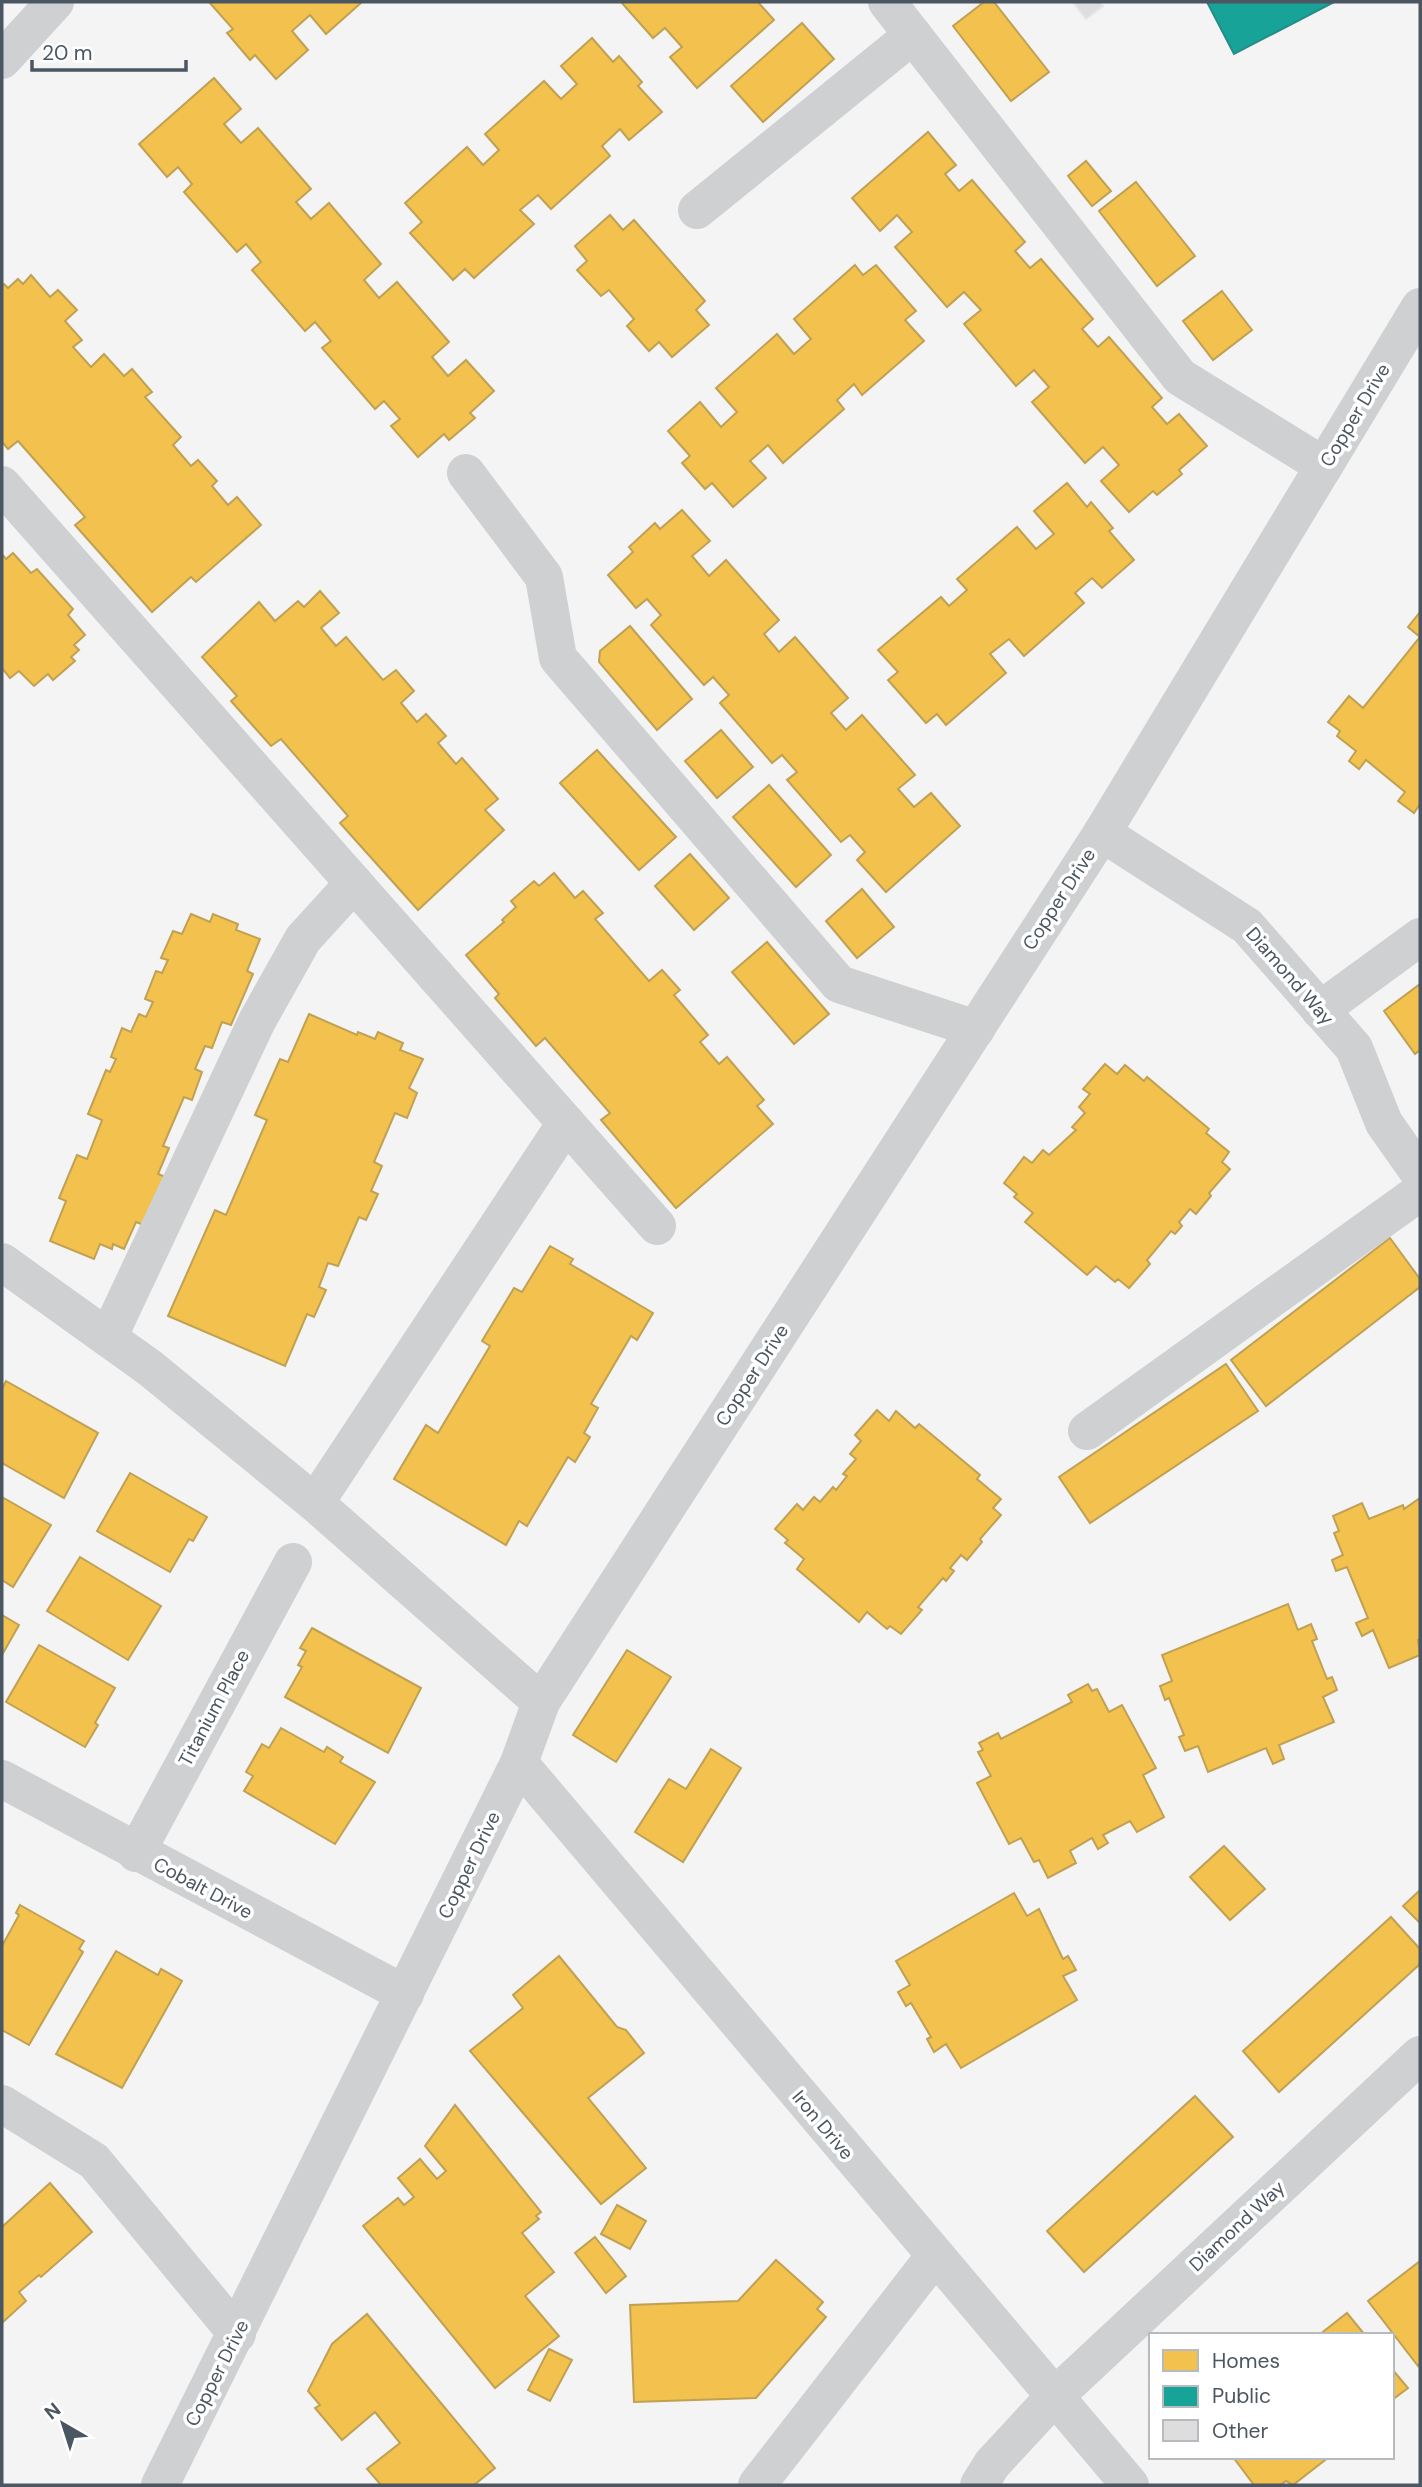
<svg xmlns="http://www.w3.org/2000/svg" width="1422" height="2487" viewBox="0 0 1422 2487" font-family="'DM Sans',sans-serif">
  <rect width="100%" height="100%" fill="#f4f4f4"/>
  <!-- homes -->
  <g fill="#f2c14e" stroke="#c0a154" stroke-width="2">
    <polygon points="209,2 362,2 326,34 310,15 292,31 308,50 276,79 255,55 250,60 227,33 233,29"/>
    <polygon points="621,2 758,2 774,20 697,88 670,57 682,47 665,28 653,38"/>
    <polygon points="984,2 994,2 1049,72 1011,101 953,26"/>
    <polygon points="802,23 834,59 763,122 731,86"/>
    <polygon points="592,38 613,62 619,56 642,82 638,86 662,112 629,140 620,129 602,146 610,156 551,209 538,195 520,210 534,224 474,278 465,269 453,280 410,233 422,222 405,203 467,147 483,165 499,150 485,134 544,81 561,99 577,84 561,66"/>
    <polygon points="214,78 241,109 224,124 241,143 258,128 311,189 296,202 311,219 329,203 381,264 364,280 379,298 397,282 449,342 432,357 448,376 466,360 494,391 470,413 475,418 449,440 444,434 418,457 391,426 400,419 384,401 375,409 322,348 331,341 315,322 305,331 252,270 261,262 246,244 237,252 184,192 192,184 178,167 167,177 139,144"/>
    <polygon points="928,132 956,165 945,174 959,191 972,180 1025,242 1015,251 1030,268 1041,259 1093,319 1082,329 1098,347 1109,337 1162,398 1152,407 1167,424 1179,414 1207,446 1179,470 1182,474 1157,495 1153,491 1129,512 1101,481 1119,465 1103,447 1085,463 1032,402 1049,387 1034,370 1016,386 964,324 981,310 964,292 947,307 895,247 912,232 897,215 880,231 852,198"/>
    <polygon points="1086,161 1111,191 1092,206 1068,176"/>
    <polygon points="1136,182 1195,256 1157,286 1099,211"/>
    <polygon points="610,215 623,230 634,220 705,301 696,310 709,325 672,357 659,342 649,351 627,326 634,319 609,290 601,296 577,270 587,261 575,246"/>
    <polygon points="855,265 863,275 876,265 916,311 905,320 924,341 862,395 854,384 837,400 844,409 783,463 768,445 750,461 766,478 733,507 712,483 705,489 682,463 690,456 668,431 700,402 721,427 737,412 716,388 777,334 794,354 811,339 794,319"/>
    <polygon points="31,275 50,297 58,290 77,310 65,321 82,340 73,347 91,367 104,354 124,376 132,369 152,392 145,397 181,437 173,445 191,466 198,460 217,481 212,486 228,505 237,497 261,525 196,582 191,577 152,612 75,525 85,517 18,441 8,449 2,442 2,285 4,284 8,288 18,279 23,284"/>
    <polygon points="1222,291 1252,330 1213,360 1183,321"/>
    <polygon points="1067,483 1087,507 1091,502 1113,528 1109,531 1134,560 1102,588 1092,578 1075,593 1084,603 1024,656 1009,639 990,654 1006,673 946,725 937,714 926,723 888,680 898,672 878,650 941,597 949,606 967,590 957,579 1017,527 1036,549 1054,534 1034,511"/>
    <polygon points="682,510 710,541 692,556 709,576 726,560 779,620 764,634 779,652 795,637 848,698 831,713 846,730 862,715 915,775 898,789 914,807 931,793 960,826 886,892 857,860 865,852 850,835 841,842 787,780 797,772 782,755 772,763 720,703 729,695 713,677 704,685 651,625 661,615 647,599 636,608 608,575 633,552 629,547 655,523 660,529"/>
    <polygon points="13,553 31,573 37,569 73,609 68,615 85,635 74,645 79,650 71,657 75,661 53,680 48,674 34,686 19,671 10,678 2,668 2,554 6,559"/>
    <polygon points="320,591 339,613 321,628 336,646 346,637 383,680 396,670 414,691 401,703 417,722 426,714 446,736 438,743 456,764 462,758 498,799 485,810 504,830 418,910 340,823 348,816 281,739 271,746 231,701 237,696 202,657 259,602 275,621 298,601 304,607"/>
    <polygon points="1420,612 1420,804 1414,813 1398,801 1405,792 1366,760 1359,769 1349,761 1356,751 1337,736 1340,731 1328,722 1349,696 1363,708 1420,637 1408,627"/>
    <polygon points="630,626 692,699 657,730 599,662 600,651"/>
    <polygon points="721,730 753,767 717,798 685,761"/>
    <polygon points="597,750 676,837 639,870 560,783"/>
    <polygon points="769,785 831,855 796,887 733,817"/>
    <polygon points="690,854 729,898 694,930 655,886"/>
    <polygon points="554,873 575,898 583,891 603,913 595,919 649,981 662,970 680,990 674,995 708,1035 700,1042 719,1064 727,1057 764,1100 757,1106 773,1124 676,1208 601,1120 610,1113 545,1038 536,1046 495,998 499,994 466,955 504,922 502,920 516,907 511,901 534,881 539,886"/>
    <polygon points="862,889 894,927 857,958 826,921"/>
    <polygon points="191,914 210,922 213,914 238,924 236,930 260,939 247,971 253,974 231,1025 222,1022 212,1048 205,1046 195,1069 202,1072 192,1100 184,1097 163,1146 169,1148 158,1174 166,1177 146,1226 136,1222 124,1249 113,1244 112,1249 100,1244 94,1259 50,1241 66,1201 59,1198 77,1155 87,1159 102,1120 88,1114 106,1070 110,1072 116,1059 111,1057 122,1028 131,1032 139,1014 146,1017 153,1002 145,999 156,971 162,973 168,960 161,958 173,931 182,934"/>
    <polygon points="767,942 829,1014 794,1044 732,972"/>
    <polygon points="1420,984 1420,1050 1415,1054 1384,1011"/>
    <polygon points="309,1014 357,1035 358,1032 375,1039 378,1032 403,1043 400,1050 423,1059 409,1088 417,1093 407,1118 395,1113 374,1162 382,1166 371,1191 378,1194 366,1220 359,1217 338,1266 328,1263 319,1287 326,1290 314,1317 307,1314 285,1366 168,1316 215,1210 226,1215 267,1120 255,1115 280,1059 288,1062"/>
    <polygon points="1105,1064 1117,1074 1125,1065 1144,1081 1147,1077 1209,1129 1206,1133 1229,1152 1222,1162 1230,1169 1209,1193 1211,1196 1196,1214 1190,1209 1179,1222 1182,1226 1175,1234 1171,1231 1147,1260 1150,1264 1129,1288 1118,1279 1115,1282 1096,1266 1087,1275 1025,1222 1033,1213 1014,1197 1017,1194 1004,1183 1024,1157 1032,1163 1043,1150 1049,1155 1076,1130 1072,1127 1085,1113 1079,1107 1090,1094 1083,1089"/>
    <polygon points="1390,1238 1420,1279 1420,1287 1266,1406 1231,1360"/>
    <polygon points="550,1246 573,1259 570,1264 653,1313 637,1340 631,1336 591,1404 598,1408 584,1433 590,1437 575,1462 568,1457 527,1526 519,1521 506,1545 394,1479 426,1425 438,1433 490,1346 482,1341 514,1288 522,1292"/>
    <polygon points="1226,1364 1258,1411 1090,1523 1059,1477"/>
    <polygon points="6,1381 98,1433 64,1498 2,1463 2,1389"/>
    <polygon points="877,1410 889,1421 896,1411 915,1428 919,1424 980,1475 977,1479 1001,1499 993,1508 1001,1515 980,1539 982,1542 967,1560 961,1555 950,1568 954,1571 946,1581 943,1578 918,1607 922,1610 901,1634 890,1626 887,1629 867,1612 859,1622 797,1569 804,1559 785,1543 788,1540 775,1529 797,1504 803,1510 814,1497 820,1502 833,1487 836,1490 847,1476 843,1474 856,1459 850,1454 861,1441 855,1435"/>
    <polygon points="130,1473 207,1517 193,1541 189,1539 170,1572 97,1531"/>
    <polygon points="2,1497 51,1525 13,1587 2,1580"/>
    <polygon points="1420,1498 1420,1639 1418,1640 1420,1655 1389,1668 1373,1630 1362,1636 1356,1623 1368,1618 1347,1567 1336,1571 1332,1560 1343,1555 1334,1533 1339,1531 1333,1516 1362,1503 1369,1519 1403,1505 1404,1509"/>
    <polygon points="80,1557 161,1606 128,1660 47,1611"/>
    <polygon points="1288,1604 1298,1630 1311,1624 1317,1639 1312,1641 1327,1679 1332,1677 1337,1690 1323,1697 1334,1722 1279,1745 1284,1759 1273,1764 1266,1748 1208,1772 1198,1746 1185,1751 1179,1737 1184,1735 1169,1698 1165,1700 1160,1686 1172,1681 1162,1655"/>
    <polygon points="2,1615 19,1625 2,1655"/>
    <polygon points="312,1628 421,1688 388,1753 285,1697 302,1667 298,1665 306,1651 300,1648"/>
    <polygon points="39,1645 115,1688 95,1723 98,1725 85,1747 6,1702"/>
    <polygon points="627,1650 671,1677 616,1762 573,1735"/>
    <polygon points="1088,1684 1092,1691 1097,1689 1109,1712 1122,1705 1156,1768 1143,1775 1164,1817 1137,1832 1130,1821 1103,1835 1108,1843 1098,1849 1092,1838 1070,1851 1076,1863 1048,1878 1039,1860 1034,1862 1021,1838 1009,1844 977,1783 991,1776 978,1752 983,1750 979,1743 998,1733 1001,1739 1072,1702 1068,1695"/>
    <polygon points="281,1728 324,1752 327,1747 343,1757 340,1762 375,1782 335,1844 244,1791 253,1776 246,1772 262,1744 269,1748"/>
    <polygon points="711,1749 741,1768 683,1862 635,1832 669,1779 686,1789"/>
    <polygon points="1224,1846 1265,1889 1230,1920 1190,1877"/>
    <polygon points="1420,1890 1420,1923 1403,1906"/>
    <polygon points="1014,1893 1027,1916 1039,1909 1063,1959 1068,1956 1076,1970 1063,1976 1077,2000 961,2068 946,2044 934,2052 927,2039 931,2037 911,2003 906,2006 898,1992 910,1985 896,1961"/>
    <polygon points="20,1905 84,1941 79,1949 83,1952 29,2045 2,2030 2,1946 19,1915 16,1913"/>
    <polygon points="1391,1917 1420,1949 1420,1964 1279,2092 1243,2051"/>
    <polygon points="116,1951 158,1975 161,1969 182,1981 122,2088 56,2054"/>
    <polygon points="559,1956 617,2027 626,2030 644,2053 588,2098 646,2168 601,2204 470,2051 523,2008 513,1995"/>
    <polygon points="1195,2096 1233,2137 1084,2272 1047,2231"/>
    <polygon points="455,2105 541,2212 536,2216 539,2219 522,2233 554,2272 525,2296 559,2336 495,2388 363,2226 398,2198 404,2205 414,2197 398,2178 420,2159 437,2179 446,2171 425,2146"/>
    <polygon points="50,2183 92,2232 41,2277 39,2275 19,2292 26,2301 2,2323 2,2227"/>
    <polygon points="617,2205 646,2221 630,2249 601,2234"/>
    <polygon points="595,2237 626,2276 606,2293 575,2253"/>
    <polygon points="776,2260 823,2302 817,2309 826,2317 756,2398 634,2402 630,2305 738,2301"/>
    <polygon points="1420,2261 1420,2363 1418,2366 1368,2301"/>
    <polygon points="1347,2313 1365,2335 1319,2335"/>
    <polygon points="367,2314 495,2468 474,2485 381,2485 367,2469 400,2443 375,2412 342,2440 315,2408 320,2405 308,2391 332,2344"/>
    <polygon points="549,2349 572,2360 550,2401 528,2390"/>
    <polygon points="1392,2369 1408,2388 1392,2400"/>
    <polygon points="1233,2457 1329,2457 1293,2485 1286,2481 1280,2485 1254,2485"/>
  </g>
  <!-- public -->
  <polygon fill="#17a398" stroke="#268c88" stroke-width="2" points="1207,2 1334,2 1234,54"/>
  <!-- building -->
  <polygon fill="#ddddde" stroke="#e5e6e7" stroke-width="2" points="1073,2 1100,2 1103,6 1086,19"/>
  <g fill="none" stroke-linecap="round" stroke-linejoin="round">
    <!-- minor -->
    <g stroke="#ced0d2" stroke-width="38">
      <polyline points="887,2 1180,377 1324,466"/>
      <polyline points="2,60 55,2"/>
      <polyline points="697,210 913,35"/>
      <polyline points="466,473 544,577 558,658 839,984 976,1029"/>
      <polyline points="2,485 657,1226"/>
      <polyline points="1102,833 1247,926 1354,1048 1384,1123 1420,1174"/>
      <polyline points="1320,1010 1420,937"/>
      <polyline points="2,1262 150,1368 315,1503 541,1702"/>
      <polyline points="108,1338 257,1021 303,939 354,883"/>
      <polyline points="1087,1431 1420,1192"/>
      <polyline points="315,1503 566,1123"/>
      <polyline points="519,1763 1130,2485"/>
      <polyline points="2,1779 405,1994"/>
      <polyline points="136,1853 293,1562"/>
      <polyline points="2,2104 94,2161 237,2334"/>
      <polyline points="160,2485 519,1763 541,1702 1102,833 1420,307"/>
      <polyline points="757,2485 934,2257"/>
      <polyline points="979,2485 992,2464 1054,2397 1420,2055"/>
    </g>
  </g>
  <g text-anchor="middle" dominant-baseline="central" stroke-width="7" stroke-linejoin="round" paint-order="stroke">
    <!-- street labels -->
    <g font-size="19" fill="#4a5661" stroke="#fff">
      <text transform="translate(1355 415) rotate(-59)">Copper Drive</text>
      <text transform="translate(1059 899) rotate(-57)">Copper Drive</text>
      <text transform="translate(1290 976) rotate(49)">Diamond Way</text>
      <text transform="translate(752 1375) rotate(-57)">Copper Drive</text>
      <text transform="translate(214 1708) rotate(-62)">Titanium Place</text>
      <text transform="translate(469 1865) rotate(-64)">Copper Drive</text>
      <text transform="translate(203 1888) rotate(28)">Cobalt Drive</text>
      <text transform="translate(823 2125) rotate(50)">Iron Drive</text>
      <text transform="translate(1237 2226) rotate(-43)">Diamond Way</text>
      <text transform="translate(217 2373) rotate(-63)">Copper Drive</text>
    </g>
  </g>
  <!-- border -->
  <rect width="1422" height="2487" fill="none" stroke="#4a5661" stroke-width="7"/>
  <!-- legend -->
  <rect x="1149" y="2333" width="245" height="126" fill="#ffffff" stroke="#b7bbc0" stroke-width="2"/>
  <rect x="1163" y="2350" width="35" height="21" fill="#f2c14e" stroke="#b7bbc0" stroke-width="2"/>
  <text x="1212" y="2368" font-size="21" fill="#4a5661">Homes</text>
  <rect x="1163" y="2386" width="35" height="21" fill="#17a398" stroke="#b7bbc0" stroke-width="2"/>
  <text x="1212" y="2403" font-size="21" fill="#4a5661">Public</text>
  <rect x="1163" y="2420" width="35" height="21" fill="#ddddde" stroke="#b7bbc0" stroke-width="2"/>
  <text x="1212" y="2438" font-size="21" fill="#4a5661">Other</text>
  <!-- north arrow -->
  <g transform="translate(63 2424) rotate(321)" stroke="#ffffff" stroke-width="5" paint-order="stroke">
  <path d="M0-5L12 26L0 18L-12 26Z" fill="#4a5661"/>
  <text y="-10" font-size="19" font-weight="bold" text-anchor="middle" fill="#4a5661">N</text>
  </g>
  <!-- scale -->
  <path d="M32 60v10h154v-10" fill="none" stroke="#4a5661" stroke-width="3.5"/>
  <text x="42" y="60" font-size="21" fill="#4a5661" stroke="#ffffff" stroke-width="5" paint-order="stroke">20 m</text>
</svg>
